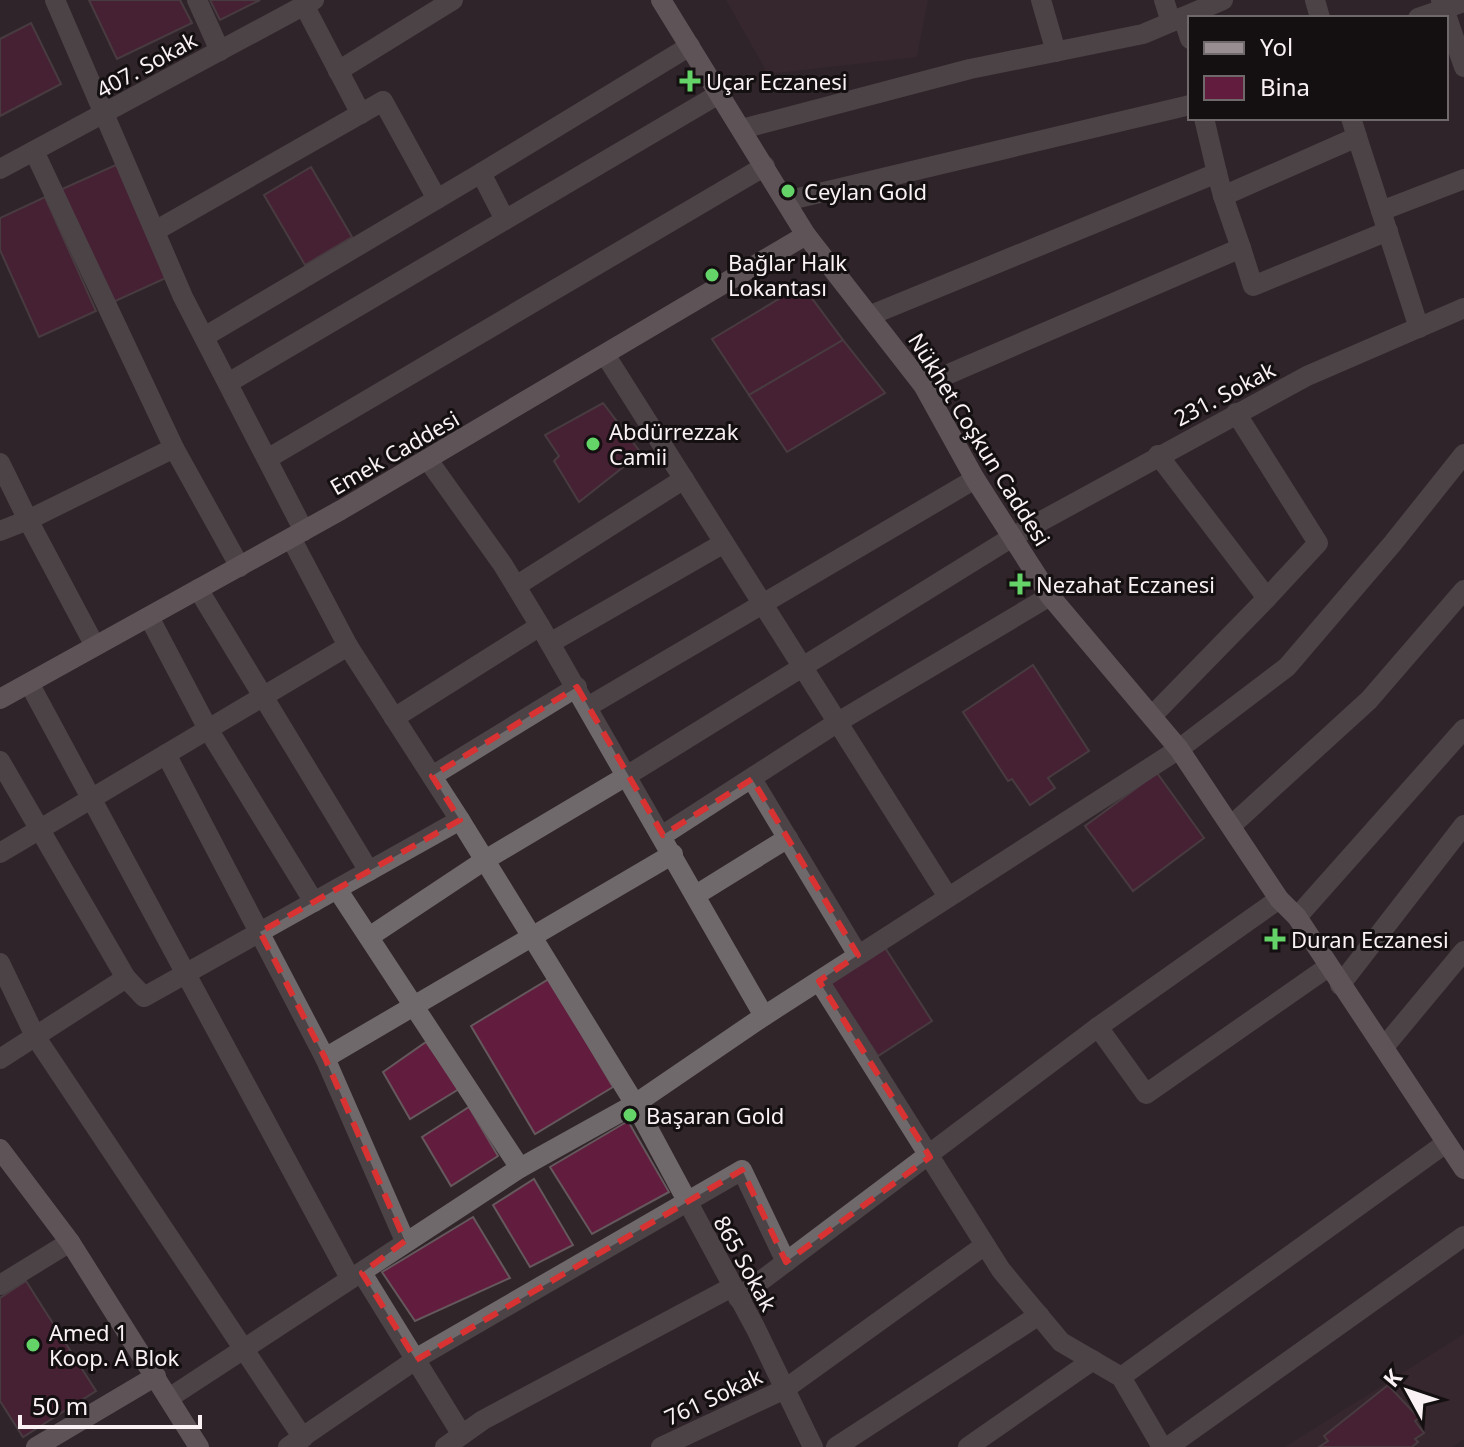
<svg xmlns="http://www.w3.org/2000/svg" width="1464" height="1447" viewBox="0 0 1464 1447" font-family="'Noto Sans',sans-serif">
  <rect width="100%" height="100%" fill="#302529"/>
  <!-- built -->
  <g fill="#3d2b32">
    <polygon points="726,0 928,0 917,57 768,74"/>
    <polygon points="1464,1334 1464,1439 1453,1447 1285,1447"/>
  </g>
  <!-- building -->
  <g fill="#621c3e" stroke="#65585c" stroke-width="2">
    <polygon points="89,0 180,0 192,23 117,59"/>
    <polygon points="210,0 260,0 220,20"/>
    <polygon points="31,23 61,84 0,116 0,39"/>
    <polygon points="118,164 168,277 111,303 60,190"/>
    <polygon points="311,167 352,237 305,265 264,195"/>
    <polygon points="45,197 96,311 39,337 0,250 0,218"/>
    <polygon points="802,285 843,340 749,395 712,339"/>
    <polygon points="843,340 885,393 787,452 749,395"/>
    <polygon points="603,403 641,453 579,502 554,461 559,456 545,435"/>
    <polygon points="1033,665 1089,751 1048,778 1055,788 1030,805 1012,779 1008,781 963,712"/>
    <polygon points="1157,773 1204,838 1133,891 1085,826"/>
    <polygon points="884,946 932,1021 878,1056 830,982"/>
    <polygon points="549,979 613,1087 535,1134 471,1026"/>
    <polygon points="426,1042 459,1089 410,1119 383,1072"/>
    <polygon points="469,1107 498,1156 451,1186 422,1137"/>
    <polygon points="628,1121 669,1192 592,1234 550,1167"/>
    <polygon points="534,1179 573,1245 530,1267 493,1205"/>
    <polygon points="473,1217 510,1278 415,1321 382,1272"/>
    <polygon points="26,1281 96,1391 23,1437 0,1401 0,1298"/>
    <polygon points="1388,1385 1419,1418 1415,1421 1424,1433 1415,1439 1418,1442 1412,1447 1319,1447 1328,1441 1324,1436"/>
  </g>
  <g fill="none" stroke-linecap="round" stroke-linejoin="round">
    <!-- street -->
    <g stroke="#6f696b" stroke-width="20">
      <polyline points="55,0 183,297 304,531"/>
      <polyline points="197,0 220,51"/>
      <polyline points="1041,0 1056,52"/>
      <polyline points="1164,0 1171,22"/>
      <polyline points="1315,0 1320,18"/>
      <polyline points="1441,0 1464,67"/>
      <polyline points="304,5 361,114"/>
      <polyline points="1183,17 1190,39"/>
      <polyline points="1418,18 1464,2"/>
      <polyline points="338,71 453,0"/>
      <polyline points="1204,118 1217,173"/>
      <polyline points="1351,118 1357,137"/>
      <polyline points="742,129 970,69 1143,34 1223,0"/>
      <polyline points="34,151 174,448 28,520 95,646"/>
      <polyline points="0,169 314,0"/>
      <polyline points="481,173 690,46"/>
      <polyline points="786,201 1190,105"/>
      <polyline points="1381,211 1464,179"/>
      <polyline points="155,231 383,101 437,199"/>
      <polyline points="1241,248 1253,286 1388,231"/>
      <polyline points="871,315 1217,173 1223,196"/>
      <polyline points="204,337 481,173 505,220"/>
      <polyline points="606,356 948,897"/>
      <polyline points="228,383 719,94"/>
      <polyline points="923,385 1241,248 1223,196 1357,137 1419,328"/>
      <polyline points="1236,413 1318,543 1267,598"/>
      <polyline points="174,448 240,567"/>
      <polyline points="267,459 765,166"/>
      <polyline points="428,460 503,565 540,626 764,1016"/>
      <polyline points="0,463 28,520 0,531"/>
      <polyline points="516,586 684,479"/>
      <polyline points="198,589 369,871"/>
      <polyline points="149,617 208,729 314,902"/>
      <polyline points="550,643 724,543"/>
      <polyline points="29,683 350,1278"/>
      <polyline points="589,706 975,479"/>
      <polyline points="1152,716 1267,598 1158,455"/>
      <polyline points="394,718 540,626"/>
      <polyline points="166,754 325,1058 405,1241"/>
      <polyline points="0,761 126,978"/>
      <polyline points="432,776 577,687"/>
      <polyline points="752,779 858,955"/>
      <polyline points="1232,825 1369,700 1464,590"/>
      <polyline points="663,835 838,722 1050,596"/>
      <polyline points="0,853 348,646 291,538"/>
      <polyline points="337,889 520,1168"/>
      <polyline points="696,895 788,838"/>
      <polyline points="1297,917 1464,729"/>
      <polyline points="369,937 485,860 628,775 1014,536 1307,376 1464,308"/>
      <polyline points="0,963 35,1036 303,1438"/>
      <polyline points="819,981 1001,1270 1061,1342 1121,1377 1162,1447"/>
      <polyline points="1340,985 1464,825"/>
      <polyline points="1098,1027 1146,1094 1328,967"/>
      <polyline points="1384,1047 1464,951"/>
      <polyline points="325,1058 673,854"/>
      <polyline points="0,1059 126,978 144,997 460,820 348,646"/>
      <polyline points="362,1273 462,1435"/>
      <polyline points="0,1285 70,1242"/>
      <polyline points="738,1298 786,1262"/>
      <polyline points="1121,1377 1446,1143"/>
      <polyline points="169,1398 520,1168 635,1104 460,820"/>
      <polyline points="288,1447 424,1354 742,1170 786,1262 1098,1027 1279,899"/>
      <polyline points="445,1447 483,1420 732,1287"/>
      <polyline points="661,1447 785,1389 985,1245"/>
      <polyline points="813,1447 756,1329 635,1104 764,1016 1179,749 1287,667 1393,543 1464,454"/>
      <polyline points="836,1447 1039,1315"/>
      <polyline points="968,1447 1093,1360"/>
      <polyline points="1168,1447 1464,1236"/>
    </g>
    <!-- secondary -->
    <g stroke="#988e91" stroke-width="20">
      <polyline points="661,0 806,235 923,385 975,479 1050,596 1179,749 1279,899 1297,917 1464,1169"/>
      <polyline points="0,699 341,510 806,235"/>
      <polyline points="0,1149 70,1242 199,1447"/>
      <polyline points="36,1447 156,1376"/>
    </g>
  </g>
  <!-- marked area -->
  <path d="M0 0H1464V1447H0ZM577,687L663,835L752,779L858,955L819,981L930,1157L786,1262L742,1170L416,1360L362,1273L405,1241L325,1058L260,932L460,820L432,776Z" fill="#302529" fill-opacity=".55" fill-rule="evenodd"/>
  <path fill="none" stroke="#d83232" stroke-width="6" stroke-dasharray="16 10" stroke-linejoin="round" d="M577,687L663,835L752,779L858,955L819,981L930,1157L786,1262L742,1170L416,1360L362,1273L405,1241L325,1058L260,932L460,820L432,776Z"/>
  <!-- markers -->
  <g fill="#64d468" stroke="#140f11" stroke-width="3">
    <path d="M686 69h8v8h8v8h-8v8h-8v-8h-8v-8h8z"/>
    <circle cx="788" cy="191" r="8"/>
    <circle cx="712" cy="275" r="8"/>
    <circle cx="593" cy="444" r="8"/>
    <path d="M1016 572h8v8h8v8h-8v8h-8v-8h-8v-8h8z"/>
    <path d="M1271 927h8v8h8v8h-8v8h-8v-8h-8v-8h8z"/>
    <circle cx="630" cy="1115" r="8"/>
    <circle cx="33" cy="1345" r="8"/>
  </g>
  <g text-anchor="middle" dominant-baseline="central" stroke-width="6" stroke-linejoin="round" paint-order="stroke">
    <!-- street labels -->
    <g font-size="22" fill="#f9f1f4" stroke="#140f11">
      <text transform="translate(146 64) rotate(-29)">407. Sokak</text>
      <text transform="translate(1224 393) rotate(-28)">231. Sokak</text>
      <text transform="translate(980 439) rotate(58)">Nükhet Coşkun Caddesi</text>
      <text transform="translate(394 452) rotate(-30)">Emek Caddesi</text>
      <text transform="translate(746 1263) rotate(61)">865 Sokak</text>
      <text transform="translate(713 1396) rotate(-25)">761 Sokak</text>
    </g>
    <!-- poi labels -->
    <g font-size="22" fill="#f9f1f4" stroke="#140f11" text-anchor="start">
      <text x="706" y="81">Uçar Eczanesi</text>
      <text x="804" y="191">Ceylan Gold</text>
      <text x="728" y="262">Bağlar Halk<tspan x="728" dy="25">Lokantası</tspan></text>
      <text x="609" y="431">Abdürrezzak<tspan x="609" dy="25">Camii</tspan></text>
      <text x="1036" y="584">Nezahat Eczanesi</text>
      <text x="1291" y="939">Duran Eczanesi</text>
      <text x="646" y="1115">Başaran Gold</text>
      <text x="49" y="1332">Amed 1<tspan x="49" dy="25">Koop. A Blok</tspan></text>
    </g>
  </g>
  <!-- legend -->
  <rect x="1188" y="16" width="260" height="104" fill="#140f11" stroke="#70696c" stroke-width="2"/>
  <rect x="1204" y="42" width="40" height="12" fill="#988e91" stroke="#70696c" stroke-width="2"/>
  <text x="1260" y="56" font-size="24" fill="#f9f1f4">Yol</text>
  <rect x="1204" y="76" width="40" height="24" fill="#621c3e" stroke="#70696c" stroke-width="2"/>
  <text x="1260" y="96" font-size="24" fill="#f9f1f4">Bina</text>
  <!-- north arrow -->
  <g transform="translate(1408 1391) rotate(310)" stroke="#140f11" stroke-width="6" paint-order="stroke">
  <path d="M0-6L14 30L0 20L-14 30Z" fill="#f9f1f4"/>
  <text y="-12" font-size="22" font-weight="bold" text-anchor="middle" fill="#f9f1f4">K</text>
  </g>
  <!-- scale -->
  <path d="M20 1415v12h180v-12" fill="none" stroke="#f9f1f4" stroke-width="4"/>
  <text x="32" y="1415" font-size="24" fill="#f9f1f4" stroke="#140f11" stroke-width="6" paint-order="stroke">50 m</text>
</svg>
